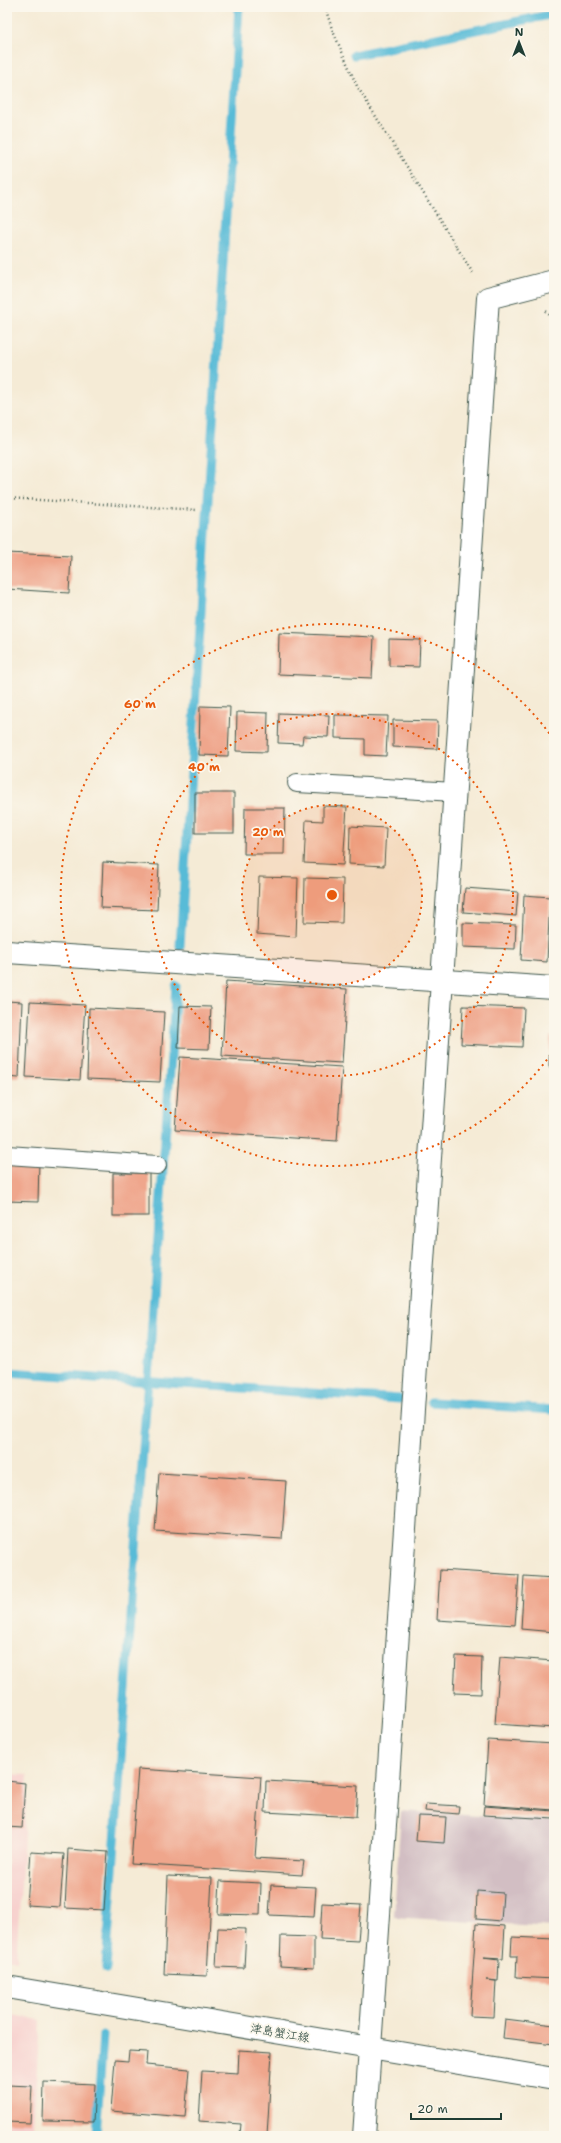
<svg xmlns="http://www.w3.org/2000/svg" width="561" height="2143" viewBox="0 0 561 2143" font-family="'Shantell Sans','Klee One',sans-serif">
  <rect width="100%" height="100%" fill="#fbf7ec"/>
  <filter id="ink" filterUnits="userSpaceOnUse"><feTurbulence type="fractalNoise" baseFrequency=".025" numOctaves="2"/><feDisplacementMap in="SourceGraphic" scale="8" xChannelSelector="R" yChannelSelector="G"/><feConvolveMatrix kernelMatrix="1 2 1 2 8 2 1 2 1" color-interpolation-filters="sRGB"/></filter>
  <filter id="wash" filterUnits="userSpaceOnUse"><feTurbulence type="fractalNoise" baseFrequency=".012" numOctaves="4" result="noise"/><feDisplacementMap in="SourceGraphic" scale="16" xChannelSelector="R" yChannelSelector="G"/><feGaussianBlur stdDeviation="0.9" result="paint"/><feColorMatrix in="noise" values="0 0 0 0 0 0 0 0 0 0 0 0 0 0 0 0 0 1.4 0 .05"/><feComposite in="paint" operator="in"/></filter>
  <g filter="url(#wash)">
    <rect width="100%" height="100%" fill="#f5ebd6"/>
    <!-- built -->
    <g fill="#f7d0cd">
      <polygon points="7,1774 28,1775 16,1961 7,1959"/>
      <polygon points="7,2014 40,2020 33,2129 7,2127"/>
    </g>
    <!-- industrial -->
    <polygon fill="#d2bec3" points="401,1811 554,1821 554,1927 394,1917"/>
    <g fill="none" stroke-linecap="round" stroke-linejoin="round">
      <!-- stream -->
      <g stroke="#59bbd7" stroke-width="9">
        <polyline points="354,55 554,14"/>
        <polyline points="180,946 239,7"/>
        <polyline points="7,1372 400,1399"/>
        <polyline points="431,1402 554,1410"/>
        <polyline points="106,1968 176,986"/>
        <polyline points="96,2136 103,2035"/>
      </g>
    </g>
    <g id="blocks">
      <!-- building -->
      <g fill="#efa68c">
        <polygon points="7,553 71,556 69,593 7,589"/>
        <polygon points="279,633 374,637 372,678 278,674"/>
        <polygon points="389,639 420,640 419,667 389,666"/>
        <polygon points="200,706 230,707 228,756 199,755"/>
        <polygon points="237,712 268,713 267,752 236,751"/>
        <polygon points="279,713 329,715 328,737 303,736 302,744 278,743"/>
        <polygon points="335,715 388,716 386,756 365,755 365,739 335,738"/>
        <polygon points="393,720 438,721 437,749 393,747"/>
        <rect x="195" y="793" width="39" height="40"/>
        <polygon points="323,806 347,807 343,865 304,863 306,820 323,821"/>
        <polygon points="245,808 285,808 284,854 244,854"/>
        <polygon points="350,826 386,828 384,866 349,864"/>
        <polygon points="103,862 159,865 157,910 101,908"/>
        <polygon points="259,877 298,878 296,937 257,934"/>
        <polygon points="305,878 343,879 342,923 304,922"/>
        <polygon points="465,888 518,892 516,916 463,912"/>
        <polygon points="524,895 550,897 547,962 521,960"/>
        <polygon points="463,923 516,925 515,949 463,947"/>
        <polygon points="226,981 347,989 342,1063 222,1056"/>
        <polygon points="7,1001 22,1002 19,1078 7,1077"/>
        <polygon points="30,1002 85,1005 80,1080 26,1077"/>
        <polygon points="180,1006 211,1007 209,1049 178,1048"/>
        <polygon points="463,1006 524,1008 522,1047 461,1044"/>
        <polygon points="89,1008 164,1012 160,1082 87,1079"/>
        <polygon points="550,1036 554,1037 554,1067 549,1067"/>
        <polygon points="180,1057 342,1067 337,1141 175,1130"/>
        <polygon points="7,1160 39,1161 38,1202 7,1201"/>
        <rect x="113" y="1173" width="36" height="43"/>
        <polygon points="159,1473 286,1481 282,1539 155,1531"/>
        <polygon points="440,1570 519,1575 515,1625 437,1620"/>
        <polygon points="524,1576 554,1578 554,1632 521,1629"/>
        <polygon points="456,1656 482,1657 481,1694 454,1693"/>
        <polygon points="500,1657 554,1661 554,1728 495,1724"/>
        <polygon points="488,1740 554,1744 554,1810 484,1805"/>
        <polygon points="138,1769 261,1777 255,1858 304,1861 302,1875 131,1864"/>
        <polygon points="7,1781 25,1783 22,1828 7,1827"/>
        <polygon points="266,1781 358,1786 356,1817 265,1812"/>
        <polygon points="426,1804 459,1806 458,1814 425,1811"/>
        <polygon points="484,1806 554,1811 554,1819 483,1815"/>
        <polygon points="418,1816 446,1817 444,1843 416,1841"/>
        <polygon points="68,1849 108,1852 104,1910 65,1908"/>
        <polygon points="31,1852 64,1854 60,1907 27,1905"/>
        <polygon points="168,1876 212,1878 207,1976 164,1974"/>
        <polygon points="220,1881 261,1883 260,1915 218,1914"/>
        <polygon points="271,1885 316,1887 314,1917 269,1915"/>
        <polygon points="477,1891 503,1893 501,1921 476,1919"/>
        <polygon points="322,1903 361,1905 358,1941 320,1939"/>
        <polygon points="476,1924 505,1926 503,1959 483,1958 499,1960 498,1981 486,1980 496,1981 494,2017 470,2016"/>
        <polygon points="218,1928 246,1929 244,1968 216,1967"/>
        <polygon points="281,1936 314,1937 314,1968 280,1966"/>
        <polygon points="512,1937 554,1939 554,1979 516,1977 517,1956 511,1956"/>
        <polygon points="505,2019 554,2025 554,2044 503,2038"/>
        <polygon points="239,2050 272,2052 267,2136 240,2134 241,2124 199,2121 202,2071 238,2073"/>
        <polygon points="129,2051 147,2052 146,2065 189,2069 185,2117 111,2111 115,2060 128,2061"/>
        <polygon points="44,2082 95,2084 93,2122 43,2121"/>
        <polygon points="7,2085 32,2086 30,2123 7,2122"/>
      </g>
    </g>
  </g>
  <g filter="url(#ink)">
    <use href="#blocks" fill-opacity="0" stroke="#3f574c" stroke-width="1"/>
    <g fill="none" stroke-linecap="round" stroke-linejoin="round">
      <defs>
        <g id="service">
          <polyline points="297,783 455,792"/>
          <polyline points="7,1155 157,1165"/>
        </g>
        <g id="minor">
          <polyline points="7,952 554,988"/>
          <polyline points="370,2048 488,298 554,281"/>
        </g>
        <polyline id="tertiary" points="364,2136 370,2048"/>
        <polyline id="secondary" points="7,1987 554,2079"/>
      </defs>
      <!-- service casing -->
      <use href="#service" stroke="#3f574c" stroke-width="20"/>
      <!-- minor casing -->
      <use href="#minor" stroke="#3f574c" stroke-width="24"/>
      <!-- tertiary casing -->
      <use href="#tertiary" stroke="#3f574c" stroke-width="24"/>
      <!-- secondary casing -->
      <use href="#secondary" stroke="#3f574c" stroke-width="24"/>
      <!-- path -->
      <g stroke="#3f574c" stroke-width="2.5" stroke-dasharray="1 3" stroke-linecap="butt">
        <polyline points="325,7 332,29 357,86 474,275"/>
        <polyline points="546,311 554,320"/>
        <polyline points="7,498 197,510"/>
      </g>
      <!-- service -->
      <use href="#service" stroke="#fff" stroke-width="18"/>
      <!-- minor -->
      <use href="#minor" stroke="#fff" stroke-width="22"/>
      <!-- tertiary -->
      <use href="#tertiary" stroke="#fff" stroke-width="22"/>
      <!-- secondary -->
      <use href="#secondary" stroke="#fff" stroke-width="22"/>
    </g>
  </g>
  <!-- distance rings -->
  <circle cx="332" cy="895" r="90" fill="#e8590c" fill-opacity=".12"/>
  <g fill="none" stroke="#e8590c" stroke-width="2" stroke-dasharray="2 4">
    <circle cx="332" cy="895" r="90"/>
    <circle cx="332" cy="895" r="181"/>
    <path d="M554 1050A271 271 0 1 1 554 740"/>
  </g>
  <g text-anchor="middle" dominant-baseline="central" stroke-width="3.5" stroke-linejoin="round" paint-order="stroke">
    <!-- street labels -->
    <g font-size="12" fill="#1f3d34" stroke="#fbf7ec">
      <text transform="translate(280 2033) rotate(10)">津島蟹江線</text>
    </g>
  </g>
  <circle cx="332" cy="895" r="6" fill="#e8590c" stroke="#fbf7ec" stroke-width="2"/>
  <g font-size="12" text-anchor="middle" font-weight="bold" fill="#e8590c" stroke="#fbf7ec" stroke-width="3.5" stroke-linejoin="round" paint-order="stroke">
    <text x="140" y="708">60 m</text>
    <text x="204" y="771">40 m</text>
    <text x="268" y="836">20 m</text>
  </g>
  <!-- margin -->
  <rect width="561" height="2143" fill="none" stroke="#fbf7ec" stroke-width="24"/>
  <!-- north arrow -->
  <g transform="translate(519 42)" stroke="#fbf7ec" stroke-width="3" paint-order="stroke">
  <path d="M0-3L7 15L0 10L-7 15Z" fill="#1f3d34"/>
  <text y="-6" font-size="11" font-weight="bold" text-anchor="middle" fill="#1f3d34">N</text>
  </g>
  <!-- scale -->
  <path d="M411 2113v6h90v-6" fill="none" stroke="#1f3d34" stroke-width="2"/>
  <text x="417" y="2113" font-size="12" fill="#1f3d34" stroke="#fbf7ec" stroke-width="3" paint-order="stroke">20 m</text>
</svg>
